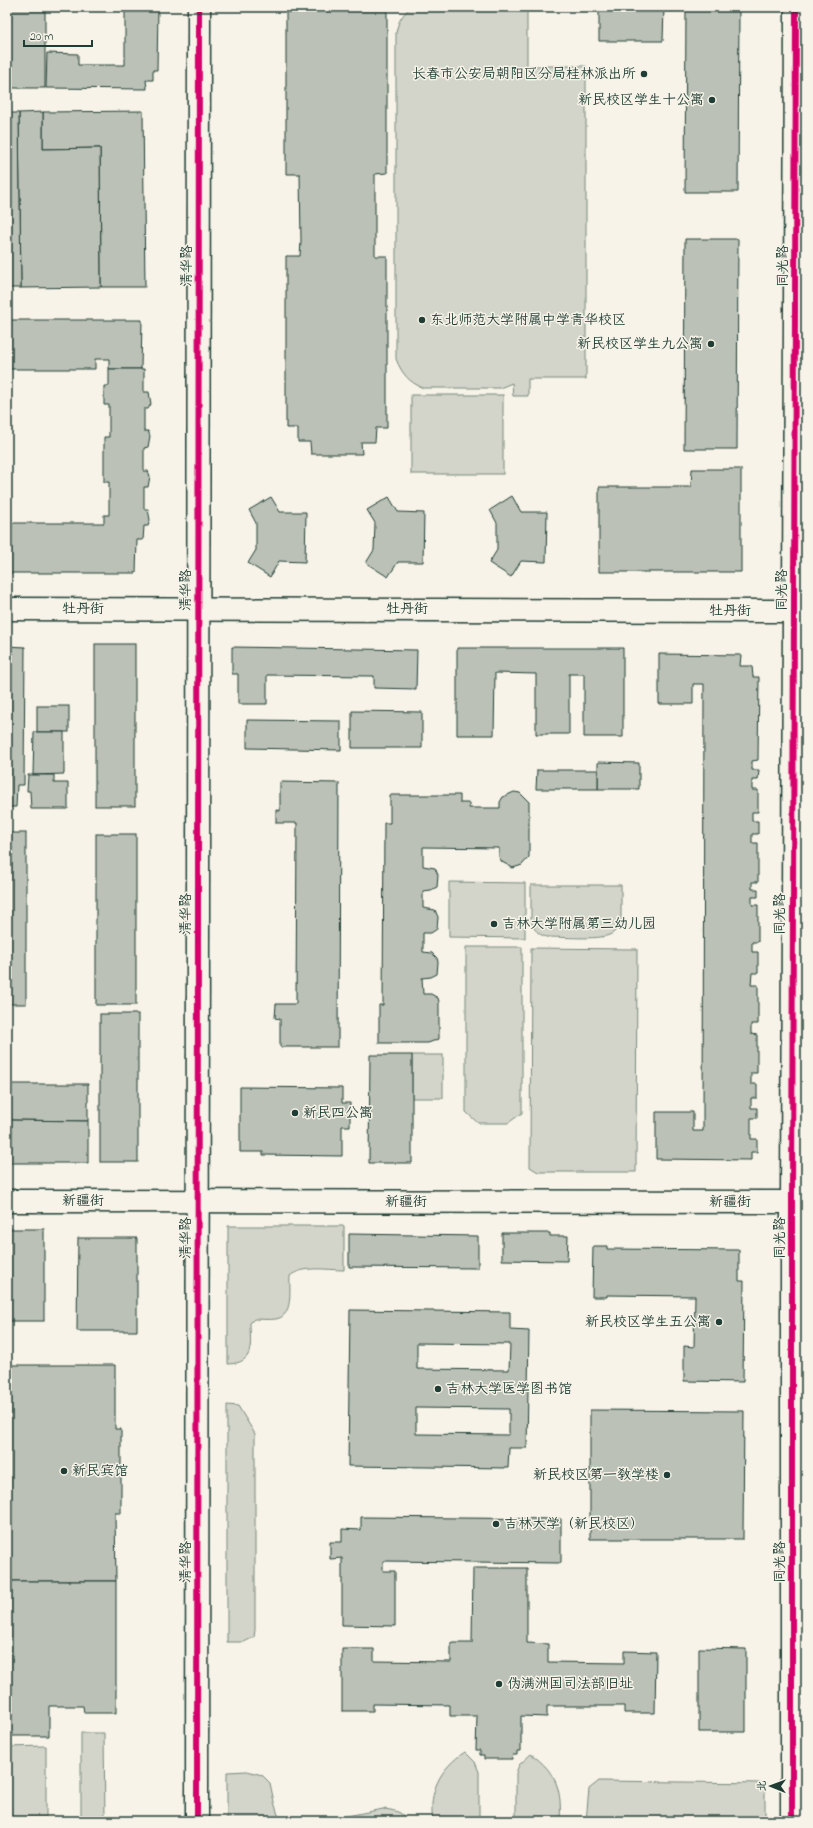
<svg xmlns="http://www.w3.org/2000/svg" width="813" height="1828" viewBox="0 0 813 1828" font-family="'Indie Flower','LXGW WenKai TC',sans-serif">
  <rect width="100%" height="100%" fill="#f7f3e8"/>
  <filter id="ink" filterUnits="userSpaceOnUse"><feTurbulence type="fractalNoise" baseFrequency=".025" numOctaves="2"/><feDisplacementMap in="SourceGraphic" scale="8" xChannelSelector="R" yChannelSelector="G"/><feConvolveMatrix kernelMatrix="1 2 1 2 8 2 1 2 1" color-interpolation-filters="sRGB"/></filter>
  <g filter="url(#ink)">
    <!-- green -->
    <g fill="#d3d5ca" stroke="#79897f">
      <path d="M411,7H527V66H586V379H528V396H513L512,383L500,388H423C409,382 402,374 396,359V33C398,21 402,15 411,7Z"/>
      <rect x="411" y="395" width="92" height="79"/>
      <polygon points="449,882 525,883 525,938 449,937"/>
      <path d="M531,885H621V922C618,928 615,933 609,935C598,940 561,937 546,937C538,934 534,930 531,921Z"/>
      <polygon points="466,947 522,947 522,1113 508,1123 478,1123 466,1112"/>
      <polygon points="531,948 637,949 636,1172 538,1172 530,1167"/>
      <rect x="412" y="1055" width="31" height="43"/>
      <path d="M228,1226H344V1270C328,1270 303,1265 290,1276C289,1289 294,1316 276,1319C269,1320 261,1319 254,1319L250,1323C250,1344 256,1363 228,1364Z"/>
      <polygon points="227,1405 238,1406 255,1434 255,1630 254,1637 244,1642 227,1642"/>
      <polygon points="81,1733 104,1733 105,1821 81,1821"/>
      <polygon points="46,1746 46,1817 7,1817 7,1747"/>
      <path d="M465,1752L475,1762L479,1772V1821H433C428,1792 440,1768 465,1752Z"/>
      <path d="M531,1754C557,1773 562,1790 560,1821H516V1773L519,1765Z"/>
      <polygon points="247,1771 262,1775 270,1783 274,1802 278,1815 288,1821 227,1821 227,1772"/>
      <polygon points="599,1781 765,1783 765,1821 586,1821 589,1789"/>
      <path d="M383,1809C392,1810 403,1811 407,1821H321Z"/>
    </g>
    <!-- building -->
    <g fill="#bbc1b6" stroke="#1f3d34" fill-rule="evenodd">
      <rect x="8" y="7" width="37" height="81"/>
      <polygon points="286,7 387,7 387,173 375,174 375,256 387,256 387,428 376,428 375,442 361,442 362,454 311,454 310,442 298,442 298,428 286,428 286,256 300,256 301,241 300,174 286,174"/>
      <polygon points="599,7 664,7 663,41 599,41"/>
      <polygon points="686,7 739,7 738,192 685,192"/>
      <polygon points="125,8 158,8 157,70 153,70 153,80 146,80 147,89 46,88 47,53 78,54 78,65 125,65"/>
      <polygon points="143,111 145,287 101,287 100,148 43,149 43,112"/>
      <polygon points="43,112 43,149 100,148 101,287 21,288 19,113"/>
      <polygon points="7,113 19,113 21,288 7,288"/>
      <polygon points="685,239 738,239 737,449 684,449"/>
      <polygon points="7,320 142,320 141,369 109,369 109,359 95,359 95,369 7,369"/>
      <polygon points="109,369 144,369 144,392 149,392 151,404 148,409 144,409 144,431 148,431 150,436 148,447 144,448 144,471 148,471 150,476 148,487 144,487 144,509 148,509 150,520 148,526 144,526 143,540 137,540 136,573 7,573 7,523 104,523 104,515 109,515 109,482 104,482 104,437 109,437 109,405 104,405 104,386 109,386"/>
      <polygon points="692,469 741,469 741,572 599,572 599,487 691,487"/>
      <polygon points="512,496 521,512 547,512 546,562 521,561 511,577 489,563 497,550 497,523 490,510"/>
      <polygon points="271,497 280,512 306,512 305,562 279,561 270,577 248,563 256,550 256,523 249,510"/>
      <polygon points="389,497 398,512 424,513 423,562 398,562 388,577 366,563 374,550 375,523 367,510"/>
      <rect x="95" y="644" width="40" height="162"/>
      <polygon points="7,646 25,647 24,785 17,785 16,807 7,807"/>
      <polygon points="232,647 417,650 416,689 374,688 374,676 267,675 267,704 238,704 238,674 232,674"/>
      <polygon points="457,648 623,648 623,737 584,737 584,674 569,674 569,734 536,734 536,674 495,673 494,735 457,735"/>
      <polygon points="659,654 741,655 740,666 752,666 753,677 759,677 758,760 752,761 752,770 759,770 758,780 752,780 752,790 758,790 758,812 752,812 752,821 758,821 758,834 752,834 752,843 758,843 758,882 752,882 752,889 758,889 758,897 752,897 752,905 758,905 758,942 752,942 752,952 758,952 758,973 752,973 751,985 758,985 758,1024 751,1024 751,1034 757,1035 757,1073 751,1073 751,1084 757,1084 757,1098 751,1098 751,1108 757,1108 757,1118 751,1118 751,1139 757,1139 757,1152 751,1152 751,1160 656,1159 656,1112 693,1112 693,1131 703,1131 704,684 693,684 693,704 659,704"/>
      <rect x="37" y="706" width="32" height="26"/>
      <polygon points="352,711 422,712 422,748 352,748"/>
      <polygon points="247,720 341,721 341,750 247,748"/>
      <polygon points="34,732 64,732 64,774 33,775"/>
      <polygon points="598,762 639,763 639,789 598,789"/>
      <polygon points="537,770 598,770 598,789 536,789"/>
      <polygon points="28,775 54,775 54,783 68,783 68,809 31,809 30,791 27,791"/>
      <polygon points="280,782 339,783 338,1047 280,1047 280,1019 275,1018 276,1004 296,1004 297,823 276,823 276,810 280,811"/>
      <polygon points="514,792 520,793 529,802 529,857 522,865 513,868 502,862 499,857 499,848 423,847 423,866 435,868 438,875 437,887 431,890 423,891 423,908 435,910 438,917 437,929 431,933 423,933 423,952 432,953 437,958 438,962 437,974 431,977 422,978 423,994 431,994 438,998 439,1002 439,1039 428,1043 379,1043 379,1005 383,1005 384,823 390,823 390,795 460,795 460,803 469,803 469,808 500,808 500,802 503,797"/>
      <rect x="7" y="833" width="19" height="171"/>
      <rect x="96" y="834" width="40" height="171"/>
      <rect x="100" y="1014" width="38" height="148"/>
      <polygon points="370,1055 412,1055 412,1163 369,1163"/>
      <polygon points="7,1084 88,1084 88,1121 7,1120"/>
      <polygon points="240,1087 342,1088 342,1103 350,1103 350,1126 342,1126 342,1156 263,1155 263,1152 240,1152"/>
      <polygon points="7,1120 88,1121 88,1163 7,1163"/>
      <rect x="7" y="1229" width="37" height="92"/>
      <polygon points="502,1233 550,1233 550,1236 568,1236 567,1261 502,1260"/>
      <polygon points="349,1234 478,1236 478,1268 349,1267"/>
      <polygon points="78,1238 137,1238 137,1331 77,1331"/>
      <polygon points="593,1246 607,1246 607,1249 739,1250 739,1281 744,1281 743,1382 684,1381 684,1346 694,1347 695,1296 607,1295 607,1297 592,1297"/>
      <path d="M350,1310L510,1312V1330L529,1331L527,1448H509L508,1468L348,1466ZM417,1343L510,1344L509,1370L417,1369ZM416,1408L509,1409V1435L416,1434Z"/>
      <polygon points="7,1365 115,1365 115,1429 121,1429 121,1513 115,1513 116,1581 7,1581"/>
      <polygon points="590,1410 744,1411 743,1539 590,1539"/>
      <polygon points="361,1517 561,1519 561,1563 383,1561 383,1571 395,1571 395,1626 342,1625 342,1558 330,1559 330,1542 342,1542 342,1529 361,1530"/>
      <polygon points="473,1568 527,1568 527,1643 548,1644 548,1662 624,1663 624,1651 656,1652 655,1713 624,1713 624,1706 547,1706 547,1717 521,1716 521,1751 517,1751 517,1755 513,1755 512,1759 484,1759 484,1755 480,1755 480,1750 476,1750 477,1716 450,1716 450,1705 373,1704 373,1711 342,1711 342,1649 374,1649 374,1661 451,1662 451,1643 472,1643"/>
      <polygon points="7,1581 116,1581 116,1713 84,1713 83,1706 49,1706 49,1736 7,1736"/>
      <polygon points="699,1648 746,1649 746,1732 699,1732"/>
    </g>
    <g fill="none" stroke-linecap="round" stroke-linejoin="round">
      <defs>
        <g id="minor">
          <polyline points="7,609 806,611"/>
          <polyline points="7,1201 806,1202"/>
          <polyline points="197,1821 199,7"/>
          <polyline points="792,1821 792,1202 796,7"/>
        </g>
      </defs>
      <!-- minor casing -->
      <use href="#minor" stroke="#1f3d34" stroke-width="25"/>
      <!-- minor -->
      <use href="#minor" stroke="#f7f3e8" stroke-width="22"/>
      <defs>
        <g id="cycleway">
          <polyline points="197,1821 199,7"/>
          <polyline points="792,1821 792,1202 796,7"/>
        </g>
      </defs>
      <!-- cycleway casing -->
      <use href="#cycleway" stroke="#f7f3e8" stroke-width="8"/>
      <!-- cycleway -->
      <use href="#cycleway" stroke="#d6006c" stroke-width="6"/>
    </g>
  </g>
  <!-- markers -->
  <g fill="#1f3d34" stroke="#f7f3e8" stroke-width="1.5">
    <circle cx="644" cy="74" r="4"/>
    <circle cx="712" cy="100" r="4"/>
    <circle cx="422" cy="320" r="4"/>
    <circle cx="711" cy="344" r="4"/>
    <circle cx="494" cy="924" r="4"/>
    <circle cx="295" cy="1113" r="4"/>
    <circle cx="719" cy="1322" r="4"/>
    <circle cx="438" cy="1389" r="4"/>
    <circle cx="64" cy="1471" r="4"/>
    <circle cx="667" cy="1475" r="4"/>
    <circle cx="496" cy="1524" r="4"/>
    <circle cx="499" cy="1684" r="4"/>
  </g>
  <g text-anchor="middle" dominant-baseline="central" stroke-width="3" stroke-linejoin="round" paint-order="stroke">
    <!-- poi labels -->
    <g font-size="14" fill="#1f3d34" stroke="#f7f3e8" text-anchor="start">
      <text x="636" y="74" text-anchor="end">长春市公安局朝阳区分局桂林派出所</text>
      <text x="704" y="100" text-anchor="end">新民校区学生十公寓</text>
      <text x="430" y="320">东北师范大学附属中学青华校区</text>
      <text x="703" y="344" text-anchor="end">新民校区学生九公寓</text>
      <text x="502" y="924">吉林大学附属第三幼儿园</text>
      <text x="303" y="1113">新民四公寓</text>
      <text x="711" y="1322" text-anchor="end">新民校区学生五公寓</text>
      <text x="446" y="1389">吉林大学医学图书馆</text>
      <text x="72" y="1471">新民宾馆</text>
      <text x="659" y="1475" text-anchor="end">新民校区第一教学楼</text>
      <text x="504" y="1524">吉林大学（新民校区）</text>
      <text x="507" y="1684">伪满洲国司法部旧址</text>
    </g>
    <!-- street labels -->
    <g font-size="14" fill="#1f3d34" stroke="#f7f3e8">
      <text transform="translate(187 266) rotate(-90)">清华路</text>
      <text transform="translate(783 266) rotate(-90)">同光路</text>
      <text transform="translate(186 590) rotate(-90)">清华路</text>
      <text transform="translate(782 590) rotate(-90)">同光路</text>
      <text x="83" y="609">牡丹街</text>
      <text x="407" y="609">牡丹街</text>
      <text x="730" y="611">牡丹街</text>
      <text transform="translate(186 914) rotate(-90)">清华路</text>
      <text transform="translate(780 914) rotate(-90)">同光路</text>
      <text x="83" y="1201">新疆街</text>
      <text x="406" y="1202">新疆街</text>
      <text x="730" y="1202">新疆街</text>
      <text transform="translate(186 1238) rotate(-90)">清华路</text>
      <text transform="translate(780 1238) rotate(-90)">同光路</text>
      <text transform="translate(186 1562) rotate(-90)">清华路</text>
      <text transform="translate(780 1562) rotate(-90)">同光路</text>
    </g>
  </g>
  <!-- margin -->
  <rect width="813" height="1828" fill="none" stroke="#f7f3e8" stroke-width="24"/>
  <rect x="12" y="12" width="789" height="1804" fill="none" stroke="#1f3d34" stroke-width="1.5" filter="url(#ink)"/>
  <!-- north arrow -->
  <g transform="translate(771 1786) rotate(271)" stroke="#f7f3e8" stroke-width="3" paint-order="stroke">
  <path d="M0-3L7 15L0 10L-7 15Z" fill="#1f3d34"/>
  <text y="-6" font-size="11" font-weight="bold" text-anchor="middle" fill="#1f3d34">北</text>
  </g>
  <!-- scale -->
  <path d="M24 40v6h68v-6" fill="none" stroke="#1f3d34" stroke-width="2"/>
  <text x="30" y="40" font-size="12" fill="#1f3d34" stroke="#f7f3e8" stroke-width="3" paint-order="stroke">20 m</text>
</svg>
